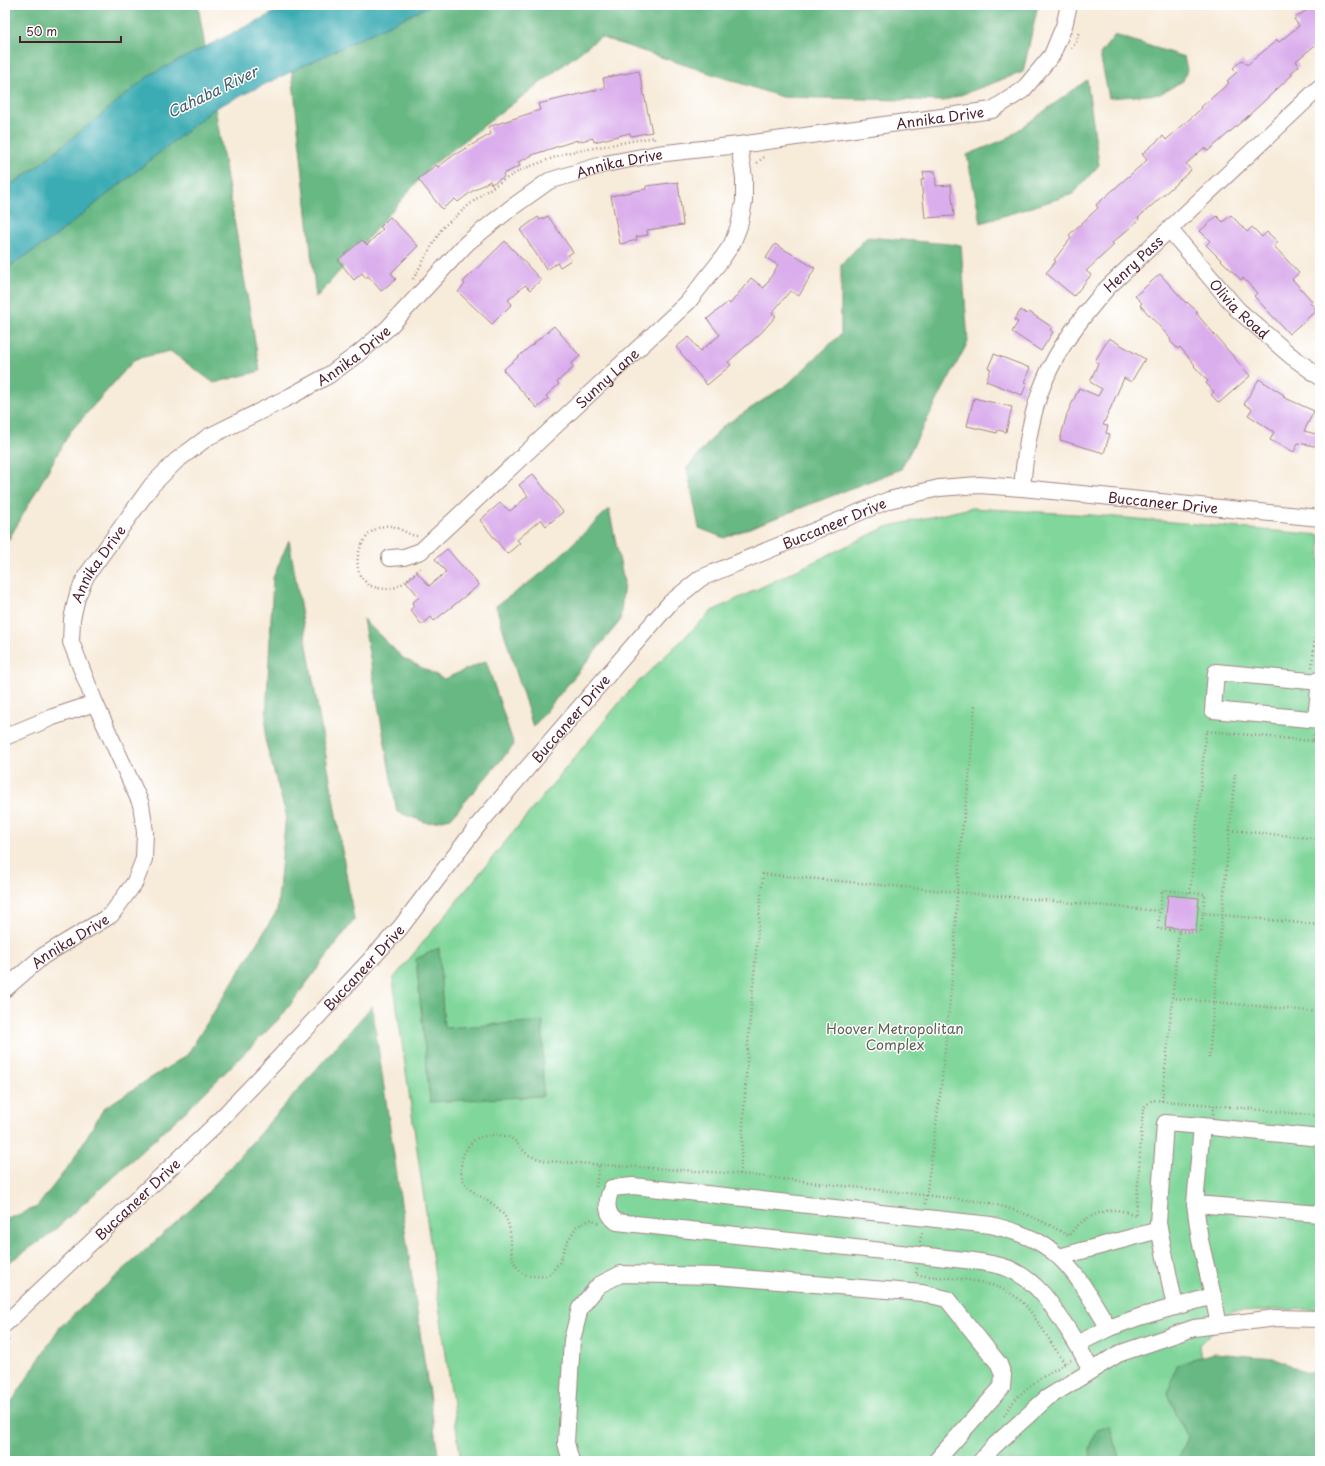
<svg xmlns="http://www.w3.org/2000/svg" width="1325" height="1466" viewBox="0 0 1325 1466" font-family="'Playpen Sans',sans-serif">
  <rect width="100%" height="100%" fill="#fff"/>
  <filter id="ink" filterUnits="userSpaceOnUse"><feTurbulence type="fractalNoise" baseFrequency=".025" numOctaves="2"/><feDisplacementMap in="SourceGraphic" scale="8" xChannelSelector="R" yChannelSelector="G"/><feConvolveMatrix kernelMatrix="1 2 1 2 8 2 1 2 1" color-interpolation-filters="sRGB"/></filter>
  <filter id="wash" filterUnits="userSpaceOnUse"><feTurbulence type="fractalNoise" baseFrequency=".012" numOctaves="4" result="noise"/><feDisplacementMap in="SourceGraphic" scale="16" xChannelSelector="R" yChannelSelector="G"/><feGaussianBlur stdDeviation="0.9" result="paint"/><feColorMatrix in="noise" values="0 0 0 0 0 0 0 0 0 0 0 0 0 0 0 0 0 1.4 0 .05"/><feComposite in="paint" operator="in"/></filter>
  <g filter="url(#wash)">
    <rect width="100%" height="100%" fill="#f7ebd9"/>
    <!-- green -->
    <polygon fill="#81d79b" stroke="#667b63" points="971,508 1092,515 1320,535 1320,1309 1233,1311 1199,1345 1213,1461 461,1461 393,979 629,691 712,611 886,527"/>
    <!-- forest -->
    <g fill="#68b883" stroke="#596c57">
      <polygon points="5,5 198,5 205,47 5,189"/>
      <polygon points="431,5 1038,5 1023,72 944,101 782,97 600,37 430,167 316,298 292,71"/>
      <polygon points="1115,35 1184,57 1187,70 1183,81 1160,94 1109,98 1100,54"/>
      <polygon points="1087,80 1099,165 1073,194 981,223 967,155 1006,139"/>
      <polygon points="215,108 260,371 214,383 170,351 135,359 70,432 5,546 5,269 53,238"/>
      <polygon points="867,237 961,245 968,342 901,469 724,538 699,528 687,468 722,427 788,384 841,334 841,265"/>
      <polygon points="609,509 624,582 620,621 533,727 496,606 542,573"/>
      <polygon points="289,540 354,920 281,1017 188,1109 50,1234 5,1265 5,1220 37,1207 71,1163 104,1108 187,1055 277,911 286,814 265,740 273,578"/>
      <polygon points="363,619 403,658 444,679 486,661 514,745 451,818 428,823 397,812"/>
      <polygon points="439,948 444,1028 543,1021 543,1096 430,1102 416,959"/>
      <polygon points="372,1006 439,1461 5,1461 5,1403 13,1400 59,1328 201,1200"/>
      <polygon points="1214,1353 1273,1358 1309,1373 1320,1370 1320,1461 1173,1461 1179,1458 1188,1437 1177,1416 1168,1393 1176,1365"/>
      <polygon points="1110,1426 1119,1458 1123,1461 1091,1461 1090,1449 1096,1430"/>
    </g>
    <!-- water -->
    <polygon fill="#3aacb3" stroke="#42666f" points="289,5 431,5 215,108 53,238 5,269 5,189 34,169 151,74"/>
    <g id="blocks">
      <!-- building -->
      <g fill="#daadec">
        <polygon points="1314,5 1320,5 1320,41 1296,61 1299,66 1291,73 1292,75 1247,117 1208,151 1204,148 1186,164 1191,170 1138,218 1139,220 1112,243 1114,245 1086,271 1091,275 1074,296 1046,273 1056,261 1054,260 1071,238 1069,235 1098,208 1096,205 1147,160 1142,154 1163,136 1166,140 1202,108 1201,107 1229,83 1227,81 1237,72 1233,68 1242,60 1247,65 1277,40 1279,42 1299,26 1294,19"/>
        <polygon points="639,71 652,132 631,136 630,133 594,142 593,138 577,142 577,140 535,154 518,162 520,166 503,174 504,177 491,184 490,181 471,192 458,202 455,199 442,209 418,179 436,165 438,167 454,155 491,134 488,127 540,110 538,104 605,88 603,78"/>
        <polygon points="935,171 936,186 951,185 954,216 925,218 921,180 924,179 923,172"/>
        <polygon points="678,182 683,225 647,230 648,235 636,237 637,240 620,244 611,196 646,189 646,186"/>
        <polygon points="1231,215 1247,232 1252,227 1262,237 1267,232 1278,242 1274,246 1299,273 1292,279 1312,301 1310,303 1317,310 1289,334 1254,296 1257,293 1243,278 1241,280 1206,245 1210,241 1200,231 1217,216 1223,222"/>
        <polygon points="548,216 573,252 568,255 571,260 560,267 557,263 547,270 520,230 538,217 540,220"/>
        <polygon points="390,217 418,246 391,273 396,279 381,291 368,276 366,278 362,273 354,280 338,260 362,240 367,245 383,229 380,227"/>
        <polygon points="505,241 541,280 530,290 525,285 508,300 512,304 492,324 458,292 465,284 463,282"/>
        <polygon points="775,244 815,268 799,296 790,291 772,313 776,316 761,333 728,362 731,365 707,385 676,347 689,337 700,351 720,335 707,319 728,302 730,304 751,278 764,288 778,265 766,258"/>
        <polygon points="1160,274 1186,303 1187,302 1198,312 1196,313 1250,376 1219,403 1211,395 1214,392 1206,383 1208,381 1194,366 1195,365 1180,347 1178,349 1170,341 1171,339 1140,305 1142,303 1135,296"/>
        <polygon points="1021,310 1027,314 1029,312 1052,327 1050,330 1053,332 1041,351 1012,332 1018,322 1014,320"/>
        <polygon points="554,326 580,356 571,364 574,367 557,382 559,384 546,396 548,399 537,408 503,370"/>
        <polygon points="1109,338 1145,359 1131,382 1124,378 1103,425 1108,426 1106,433 1110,434 1104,453 1060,440 1067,414 1079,388 1098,396 1102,389 1090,382 1098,363 1095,361"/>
        <polygon points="994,354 1030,368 1024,382 1027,383 1022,395 986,381 991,369 988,368"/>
        <polygon points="1259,379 1284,395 1283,397 1314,411 1304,431 1320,435 1320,447 1298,443 1294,452 1270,440 1274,432 1248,415 1252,409 1244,404"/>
        <polygon points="974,398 1012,407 1006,432 998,430 997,433 967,426"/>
        <polygon points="533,474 563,512 546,526 541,519 517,540 520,543 507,554 480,520 500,503 510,511 528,496 519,485"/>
        <polygon points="447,549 479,585 434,621 431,617 422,625 410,610 414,606 412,603 419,597 406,581 417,572 429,586 446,572 435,559"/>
        <polygon points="1168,895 1199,898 1196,930 1165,927"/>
      </g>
    </g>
  </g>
  <g filter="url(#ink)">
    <use href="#blocks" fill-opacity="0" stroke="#a08582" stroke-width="1"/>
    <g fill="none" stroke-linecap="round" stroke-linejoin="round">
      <defs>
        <g id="minor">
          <path id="s1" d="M1170,230L1237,309L1291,356L1320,377"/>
          <path id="s2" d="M1022,488C1025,453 1030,415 1044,382C1058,347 1082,317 1107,288L1320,87"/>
          <path id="s3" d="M390,558L404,557L421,551L688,302L721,260L732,244L739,226L744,202V178L739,145"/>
          <polyline points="1320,682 1216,672 1213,710 1320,720"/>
          <polyline points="1316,719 1320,679"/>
          <polyline points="5,737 53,717 95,703"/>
          <path id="s4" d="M5,989L43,956L111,915L135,882L144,859L145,832L141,804L95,703L71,642L72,619L77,597L86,576L152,485L176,461L208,437L291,396L329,375L359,353L388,328L467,243L511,208L549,181L605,164L657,154L739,145L992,110L1023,90L1052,55L1064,26L1069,5"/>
          <polyline points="1195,1204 1320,1214"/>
          <polyline points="1059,1257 1159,1230"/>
          <polyline points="1213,1296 1200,1240 1195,1204 1202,1126 1320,1138"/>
          <polyline points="1175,1307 1158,1223 1165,1123 1202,1126"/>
          <path id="s5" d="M5,1324L213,1127L279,1058L400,928L479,824L670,603L701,578L889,500L939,488L979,485L1022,488L1320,518"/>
          <path d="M1077,1344C1058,1315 1041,1281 1007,1268C997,1264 985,1263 974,1261L617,1222C605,1214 606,1200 612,1188L633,1186L991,1225C1009,1230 1029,1235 1045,1246C1074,1264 1091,1300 1109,1328"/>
          <polyline points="1091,1370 1077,1344 1109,1328 1139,1317 1213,1296 1219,1325"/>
          <polyline points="571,1461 566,1443 572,1340 580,1308 599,1285 621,1274 717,1276 922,1293 947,1299 999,1364 1003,1375 1002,1387 936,1461"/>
          <polyline points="981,1461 993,1447 1047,1398 1118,1354 1194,1328 1276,1318 1320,1319"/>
        </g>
      </defs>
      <!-- minor casing -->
      <use href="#minor" stroke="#a08582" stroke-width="18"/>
      <!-- path -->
      <g stroke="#a08582" stroke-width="2.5" stroke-dasharray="1 3" stroke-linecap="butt">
        <polyline points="1071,48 1076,43 1079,31"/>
        <polyline points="757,163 764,157"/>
        <polyline points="413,279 442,228 482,194 500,182 523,169 566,153 654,137 654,140"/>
        <path d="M417,536C406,535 397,524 385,526C364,529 352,557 360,575C362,579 366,582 368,585C396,595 403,584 422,566"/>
        <polyline points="1312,667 1320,588"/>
        <polyline points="1313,741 1320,741"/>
        <polyline points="1230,830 1320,839"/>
        <polyline points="1190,893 1206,731 1313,741 1314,732"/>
        <polyline points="1179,931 1201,933 1203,913"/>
        <polyline points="1172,998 1320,1012"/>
        <polyline points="1209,1058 1235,773"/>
        <polyline points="1162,1101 1179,931 1158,929 1162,890 1205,894 1203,913 1320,925"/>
        <polyline points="1213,1114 1214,1105 1320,1116"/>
        <polyline points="740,1174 749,1030 763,874 1160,911"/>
        <polyline points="596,1187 599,1165"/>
        <polyline points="925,1204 941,1087 954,960 957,891 962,830 969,781 975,705"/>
        <path d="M598,1223L592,1219L576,1227L565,1246L560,1262L548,1276C538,1276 527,1278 519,1270C508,1258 513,1238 508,1223C496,1191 451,1200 463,1156C465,1150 472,1140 478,1138C487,1134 502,1134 511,1138C518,1142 522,1151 529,1155C534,1158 541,1159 546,1161L740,1174L984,1202C1017,1209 1040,1219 1069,1236C1078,1221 1097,1211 1114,1210C1121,1210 1129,1213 1136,1215L1143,1108L1152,1100L1214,1105"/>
        <polyline points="920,1242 922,1231"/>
        <path d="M917,1268L916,1275C951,1279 1001,1277 1026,1306C1040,1323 1052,1345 1065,1364"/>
        <polyline points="5,1343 11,1338"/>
        <path d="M1004,1416C1017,1390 1046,1375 1071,1360"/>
      </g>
      <!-- minor -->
      <use href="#minor" stroke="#fff" stroke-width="16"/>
    </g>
  </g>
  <g text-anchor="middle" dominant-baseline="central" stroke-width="3" stroke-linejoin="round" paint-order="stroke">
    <!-- street labels -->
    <g font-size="14" fill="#4a1f2b" stroke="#fff">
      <text stroke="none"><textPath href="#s4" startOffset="1509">Annika Drive</textPath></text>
      <text stroke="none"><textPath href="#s4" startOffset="1185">Annika Drive</textPath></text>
      <text stroke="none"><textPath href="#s2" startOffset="258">Henry Pass</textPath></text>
      <text stroke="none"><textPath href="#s1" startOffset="105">Olivia Road</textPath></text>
      <text stroke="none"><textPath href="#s4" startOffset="849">Annika Drive</textPath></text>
      <text stroke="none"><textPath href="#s3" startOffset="286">Sunny Lane</textPath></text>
      <text stroke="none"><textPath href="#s5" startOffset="1502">Buccaneer Drive</textPath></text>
      <text stroke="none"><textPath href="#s5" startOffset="1166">Buccaneer Drive</textPath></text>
      <text stroke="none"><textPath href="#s4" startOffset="512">Annika Drive</textPath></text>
      <text stroke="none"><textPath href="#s5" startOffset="830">Buccaneer Drive</textPath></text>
      <text stroke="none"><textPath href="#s4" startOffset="81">Annika Drive</textPath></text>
      <text stroke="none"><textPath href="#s5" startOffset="506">Buccaneer Drive</textPath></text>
      <text stroke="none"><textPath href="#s5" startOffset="182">Buccaneer Drive</textPath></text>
    </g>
    <!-- park labels -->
    <g font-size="14" fill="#5d5f52" stroke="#fff">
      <text x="895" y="1028">Hoover Metropolitan<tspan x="895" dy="16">Complex</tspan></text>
    </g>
    <!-- water labels -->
    <g font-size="15" font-style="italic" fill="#435e68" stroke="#fff">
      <text transform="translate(212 91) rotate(-26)">Cahaba River</text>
    </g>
  </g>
  <!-- margin -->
  <rect width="1325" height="1466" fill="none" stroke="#fff" stroke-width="20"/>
  <!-- scale -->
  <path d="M20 36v6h101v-6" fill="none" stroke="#4a1f2b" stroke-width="2"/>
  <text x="26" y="36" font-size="12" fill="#4a1f2b" stroke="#ffffff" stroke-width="3" paint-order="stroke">50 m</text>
</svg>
